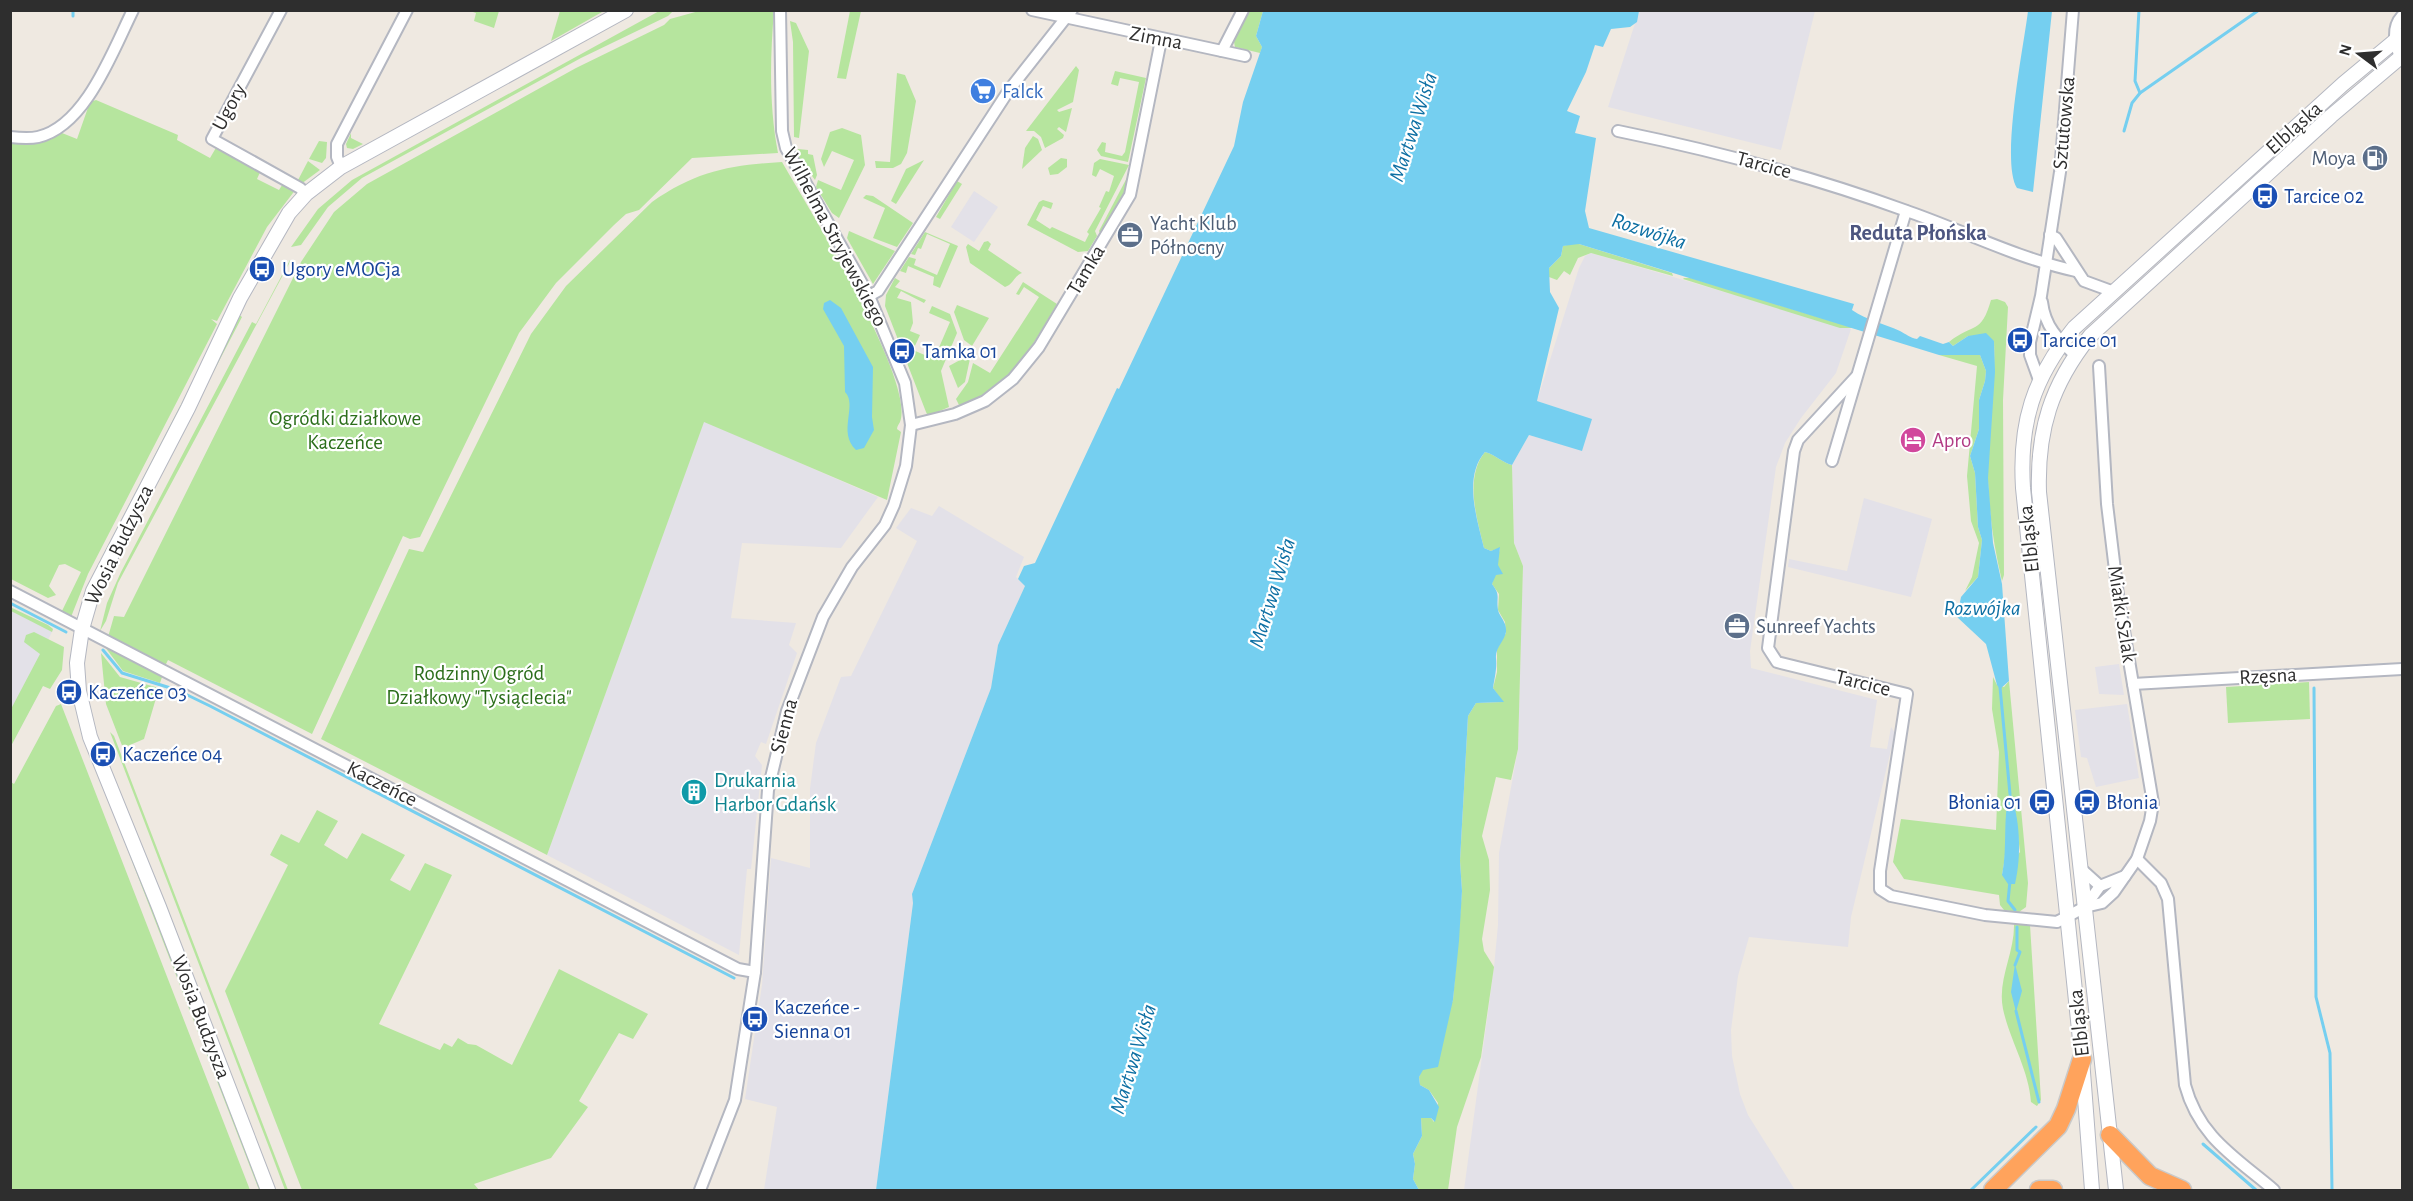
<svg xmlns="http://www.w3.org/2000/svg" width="2413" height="1201" viewBox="0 0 2413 1201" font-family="'Alegreya Sans',sans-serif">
  <rect width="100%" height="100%" fill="#efe9e1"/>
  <!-- industrial -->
  <g fill="#e3e1e8">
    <polygon points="1639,11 1815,11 1781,150 1608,107"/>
    <polygon points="974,191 998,207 974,242 951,227"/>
    <polygon points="1591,253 1851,329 1836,373 1801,418 1785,443 1776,467 1750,651 1751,668 1877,700 1870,747 1887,749 1891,727 1895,733 1851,917 1848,947 1749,937 1738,976 1731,1030 1732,1056 1740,1094 1748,1115 1795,1190 1464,1190 1494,967 1498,925 1499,853 1518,749 1523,566 1514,543 1512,465 1529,435 1582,450 1591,419 1537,401 1579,268 1585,256"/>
    <polygon points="704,421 878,497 841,548 742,543 731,618 796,623 789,645 797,653 766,744 761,742 755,756 762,765 751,869 747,869 739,955 547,855"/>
    <polygon points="1864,498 1932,519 1911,597 1788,567 1789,559 1847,571"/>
    <polygon points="939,506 1024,557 1016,577 1025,586 998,645 991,688 912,894 913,902 876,1190 764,1190 777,1107 745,1099 762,985 771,858 810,868 810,789 816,743 841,677 851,676 917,541 896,528 911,508 932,516"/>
    <polygon points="11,609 53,630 45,646 58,656 11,746"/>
    <polygon points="2119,664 2124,695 2099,694 2095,667"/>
    <polygon points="2127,704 2139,778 2096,787 2087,758 2081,757 2075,710"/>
  </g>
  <!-- green -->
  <g fill="#b6e59e" fill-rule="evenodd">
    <polygon points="661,10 673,11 668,16 581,58 362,178 328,207 301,245 291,247 318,209 352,180"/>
    <polygon points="470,11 499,11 494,28 474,21 476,13"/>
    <polygon points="560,11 602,10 602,12 551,41"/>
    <path d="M699,11H774C770,58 769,106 778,153L692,158L639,210L626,214L614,225L556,283L519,333L420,537L410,539L403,536L312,734L168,660L165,666L108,637L114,616L124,617L301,262L334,212L367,184L576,68L664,25L670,19Z"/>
    <polygon points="850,11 861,11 846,79 837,78"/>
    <polygon points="1248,11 1263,11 1256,36 1262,47 1260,53 1235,47 1234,42"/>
    <polygon points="790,21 796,23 809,51 799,138 794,137 793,42"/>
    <polygon points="1076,66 1079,70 1073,102 1057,110 1059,112 1072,108 1066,132 1059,127 1057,129 1064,135 1063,138 1045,148 1041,137 1034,131 1026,131"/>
    <polygon points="1115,71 1146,78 1128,162 1101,156 1097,150 1102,142 1106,143 1105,152 1122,156 1125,152 1139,82 1120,78 1118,86 1111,84"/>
    <polygon points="897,73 905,75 916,101 907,153 901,164 893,168 876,168 875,161 890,162"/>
    <polygon points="96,100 178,135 177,140 210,158 217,146 261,170 257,179 279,190 284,182 296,189 267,227 217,321 211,319 217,324 88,574 71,617 61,613 81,572 65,564 59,565 49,586 56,595 48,598 11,579 10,140 57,131 77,139 90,102"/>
    <polygon points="842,128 861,135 865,165 839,218 832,213 816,187 818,180 841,190 854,160 832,151 824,167 821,159 830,132"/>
    <polygon points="351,133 351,138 363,144 353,149 347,148 346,144"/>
    <polygon points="1033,136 1038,139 1042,150 1022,169 1025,148"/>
    <polygon points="319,141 327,142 326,158 322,163 309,159"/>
    <polygon points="798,149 808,150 808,154 813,155 817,175 815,180 797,155"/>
    <polygon points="1061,158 1067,159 1067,167 1058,174 1050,175 1048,168"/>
    <polygon points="1100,159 1129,165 1095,231 1097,236 1088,251 1078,252 1027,225 1039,202 1043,200 1053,203 1051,209 1043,206 1036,220 1050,229 1052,227 1085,242 1089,234 1087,232 1101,208 1099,207 1106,191 1109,192 1114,176 1100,169 1096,177 1092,175 1094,163"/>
    <polygon points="924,160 896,204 891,201 906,169"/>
    <polygon points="308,161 320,170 301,184 297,182"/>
    <path d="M782,162C806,204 916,381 900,422C899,424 897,426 897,429L901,432L887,500L704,422L547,855L321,739L409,549L423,552L531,334L566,286L652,202C696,171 730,165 782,162Z"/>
    <polygon points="1131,170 1126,193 1101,235 1099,231"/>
    <polygon points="957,181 962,184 940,219 936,217"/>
    <polygon points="866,195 873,196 913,223 897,247 873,238 885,208 863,198"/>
    <polygon points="849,231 895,251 873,284 847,238"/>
    <polygon points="925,232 958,246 940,288 933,285 934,277 908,266 906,273 900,271 909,257 916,259 914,265 937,275 950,244 927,234 921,249 918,248 915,255 911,254"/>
    <path d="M988,241L991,244L988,250L1022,273C1014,276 1013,285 1005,287L970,263L966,247L968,244L979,251L984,242Z"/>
    <polygon points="1571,244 1579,244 1672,273 1673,276 1591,253 1578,258 1570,275 1564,271 1557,280 1549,277 1549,268 1561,256 1563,246"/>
    <polygon points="263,246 79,613 96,569"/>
    <polygon points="290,260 291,260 118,583 106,621 100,631 107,603 121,572 252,322 256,324"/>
    <polygon points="895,278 900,281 895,287 926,300 924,303 901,291 897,298 911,302 913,323 910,331 920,335 913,350 934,359 950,322 929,313 932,306 950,314 957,333 941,371 949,407 928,416 926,412 885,306 886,295"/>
    <polygon points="1684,278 1691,278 1854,328 1840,328 1683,279"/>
    <path d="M1023,282L1057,304C1035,341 1006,398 959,405L956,399L968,382L973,363L990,373L1039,297L1024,287L1019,295L1016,294Z"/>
    <path d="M1997,299L2005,302L2008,307L2003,400L2004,575L2002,581C1994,547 1989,514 1988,480C1987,433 1996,387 1994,341L1968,336L1953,346L1949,342C1974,322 1981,335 1991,300Z"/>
    <polygon points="957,305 989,318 972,346 964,340 954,312"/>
    <path d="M238,314L242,317L106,578L89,625C87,591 180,434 200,393C213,367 224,340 238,314Z"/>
    <polygon points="971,354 965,382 958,388 949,366"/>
    <polygon points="1974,354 1980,355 1986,371 1985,381 1979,400 1979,429 1970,456 1975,473 1978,527 1982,540 1978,577 1965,591 1972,577 1979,543 1971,521 1967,476 1977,366 1939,355"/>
    <path d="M1485,452C1496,455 1503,463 1512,465L1514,543L1523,566L1518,749L1511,780L1496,777L1482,836L1489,860L1490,890L1482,939L1484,951L1494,967L1481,1057L1457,1127L1448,1190H1419L1413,1179L1415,1164L1413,1154L1422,1136L1421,1118H1431L1434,1122L1438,1103L1429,1090L1420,1085L1419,1077L1453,1000L1462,891L1460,861L1468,716L1476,703L1503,702L1493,688L1497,672V649L1506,633L1505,622L1498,610L1499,594L1492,584L1500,548L1491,551L1484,548C1477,519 1464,478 1485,452Z"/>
    <polygon points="10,607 48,625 53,629 52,632 11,611"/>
    <polygon points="34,632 64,647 62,670 50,689 43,686 11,746 11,709 40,654 24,642 26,635"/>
    <polygon points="102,643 163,674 160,683 123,671"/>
    <polygon points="101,653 120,677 159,688 144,739 123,748 106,704"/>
    <path d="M1993,677L1997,685L2004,687L2009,681L2028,883L2026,907L2019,912L2004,910L2000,905L1999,895L1904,879L1893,862L1901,819L1996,830L1999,752L1992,709ZM2010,792L2014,803L2020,852L2002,875C2008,847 2005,820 2010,792Z"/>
    <polygon points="2309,682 2310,719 2228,723 2226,687"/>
    <polygon points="61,704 250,1190 11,1190 11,782 14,784 56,706"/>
    <polygon points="110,732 114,736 288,1190 285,1190 270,1150"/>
    <polygon points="86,742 141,876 262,1190 259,1190"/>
    <polygon points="317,810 338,821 324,845 347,859 362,833 405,855 390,880 410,891 425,863 452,875 379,1024 440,1050 444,1043 452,1047 458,1038 468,1044 476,1045 512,1065 559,969 648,1014 633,1039 619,1033 579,1101 588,1107 551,1158 474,1184 479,1190 302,1190 225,991 288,865 270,855 281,834 299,843"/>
    <path d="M2014,923L2030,925L2041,1100L2037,1106L2031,1102C2029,1070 2010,1041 2003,1009C1997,979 2015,953 2014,923Z"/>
  </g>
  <!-- water -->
  <g fill="#75cff0">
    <path d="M1263,11H1639L1637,22L1630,27L1611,29L1603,47L1595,45L1586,72L1567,111L1580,116L1575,133L1596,138L1585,211L1589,228L1854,304L1852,310C1868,321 1883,323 1900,331C1906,334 1910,338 1917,339L1920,336L1943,344L1949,342L1953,346L1968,336L1986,333L1994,341L1995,372L1988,478L1993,543L2002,584L2009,681L2000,689L1997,685L1986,644L1957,617L1961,597L1978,577L1982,540L1978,527L1975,473L1970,456L1979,429V400L1985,381L1986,371L1980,355H1939L1579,244L1563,246L1561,256L1549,268L1550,292L1559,308L1537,401L1592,419L1582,451L1529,435L1512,465C1503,463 1496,455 1485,452C1463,477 1477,519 1484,548L1491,551L1500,547L1498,565L1503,574L1496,575L1492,584C1501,596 1496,596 1498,610C1500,618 1507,622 1506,632C1505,640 1495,648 1496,658C1497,668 1495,676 1493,688L1504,702L1476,703L1468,716L1460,861L1462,891L1459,941L1453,1000L1438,1067L1423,1070L1419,1077L1420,1085L1429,1090L1439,1107L1435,1122L1431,1118H1421L1422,1136L1413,1154L1415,1164L1413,1179L1419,1190H876L913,903L912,894L991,688L998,645L1025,586L1018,579L1024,566L1035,563L1117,388L1119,389L1234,146L1243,102L1262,47L1256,36Z"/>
    <path d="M2028,11H2052L2033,192L2017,188C2000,162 2024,45 2028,11Z"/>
    <path d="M830,300L841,308L873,367L872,417L874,430L864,448L856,450C837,432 858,405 845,392L844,346L823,309L824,303Z"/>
    <path d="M2010,791C2020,819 2022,855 2015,884H2008L2002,875C2008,846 2002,818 2010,791Z"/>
    <polygon points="2015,964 2022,991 2016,1012 2011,992"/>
  </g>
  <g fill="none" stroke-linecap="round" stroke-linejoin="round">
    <!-- stream -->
    <g stroke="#75cff0" stroke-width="3">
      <polyline points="73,10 73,16"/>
      <polyline points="2140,93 2259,10"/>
      <polyline points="2124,131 2132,103 2140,93 2135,81 2139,10"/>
      <polyline points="10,603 66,632"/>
      <polyline points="103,650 122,673 177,690 210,706 734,978"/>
      <polyline points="2000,687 2010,794"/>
      <polyline points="2314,688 2316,997 2330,1053 2332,1190"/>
      <polyline points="2010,881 2008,901 2015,910"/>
      <polyline points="2015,965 2020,952 2017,950 2017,927"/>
      <polyline points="2016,1011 2039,1102"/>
      <polyline points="2203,1144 2256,1190"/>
      <polyline points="1971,1190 2036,1127"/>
    </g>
    <defs>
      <g id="street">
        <polyline points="281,10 212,139 300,188 306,194"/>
        <polyline points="1032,10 1245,56"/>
        <polyline points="1222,51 1243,10"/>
        <path d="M2400,58C2395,43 2391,28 2402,16"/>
        <path d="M1618,131C1716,151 1810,176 1904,210C1962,230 2016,258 2076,271"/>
        <path d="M10,137C19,138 29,139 38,137C86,126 113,50 133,10"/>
        <polyline points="341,167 337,157 337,144 407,10"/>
        <polyline points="2050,235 2056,238 2084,281 2114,292"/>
        <polyline points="869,296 878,291 1009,90 1072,10"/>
        <path d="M2042,302C2045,327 2058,339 2075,355"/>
        <polyline points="1856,377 1798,440 1794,451 1768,648 1777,662 1907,694 1880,871 1880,889 1891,896 1985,915 2057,922 2085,907 2102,903 2114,892 2137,859 2150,821 2153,803 2118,595 2107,504 2099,366"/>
        <polyline points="2039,380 2030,355 2030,342 2041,296 2060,172 2073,10"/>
        <polyline points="911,425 955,414 985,401 1013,379 1039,347 1130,195 1161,40"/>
        <polyline points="1832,461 1906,211"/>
        <polyline points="10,591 738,969 755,972"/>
        <polyline points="2133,684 2402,669"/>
        <path d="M2137,859L2161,883L2168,899L2185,1085C2199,1137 2235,1157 2274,1190"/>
        <polyline points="2080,868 2100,886"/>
        <polyline points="2085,907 2100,886 2125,876"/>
        <polyline points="700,1190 735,1100 755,972 768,790 787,711 823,617 852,567 885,525 894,505 906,466 911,425 905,383 869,296 786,148 782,131 780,10"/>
      </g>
      <g id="secondary">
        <polyline points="268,1190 159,907 90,737 79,691 77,663 82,629 93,591 188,408 240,298 289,213 306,194 341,167 626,10"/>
        <path d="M2092,1190L2082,1059L2023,488C2019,423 2033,378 2074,328L2343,84L2402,35"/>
        <path d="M2116,1190L2039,492C2037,430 2051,385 2090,336L2331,116L2402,56"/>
      </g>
      <g id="highway">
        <polyline points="2110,1135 2150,1176 2182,1190"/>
        <polyline points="1993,1190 2058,1126 2066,1109 2082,1059"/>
        <polyline points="2039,1190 2053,1190"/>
      </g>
    </defs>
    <!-- street casing -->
    <use href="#street" stroke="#b4b7c1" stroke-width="14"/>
    <!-- secondary casing -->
    <use href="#secondary" stroke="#b4b7c1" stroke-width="16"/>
    <!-- highway casing -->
    <use href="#highway" stroke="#c9c9c9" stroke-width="21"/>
    <!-- street -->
    <use href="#street" stroke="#fff" stroke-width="10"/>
    <!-- secondary -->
    <use href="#secondary" stroke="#fff" stroke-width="14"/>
    <!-- highway -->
    <use href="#highway" stroke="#ffa35c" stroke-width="18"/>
  </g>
  <!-- icons -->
  <defs>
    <symbol id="supermarket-disc" viewBox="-11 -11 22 22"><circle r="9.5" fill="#3f7fe0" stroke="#fff"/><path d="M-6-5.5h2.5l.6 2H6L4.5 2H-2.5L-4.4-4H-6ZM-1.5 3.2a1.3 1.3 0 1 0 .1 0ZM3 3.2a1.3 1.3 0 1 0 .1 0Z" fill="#fff"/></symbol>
    <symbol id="fuel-disc" viewBox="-11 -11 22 22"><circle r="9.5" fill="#5c6f8a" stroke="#fff"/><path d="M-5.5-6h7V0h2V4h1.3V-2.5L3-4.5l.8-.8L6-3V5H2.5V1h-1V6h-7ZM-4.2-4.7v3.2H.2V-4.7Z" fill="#fff"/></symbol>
    <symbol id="bus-disc" viewBox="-11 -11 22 22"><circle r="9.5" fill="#1a4fb4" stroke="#fff"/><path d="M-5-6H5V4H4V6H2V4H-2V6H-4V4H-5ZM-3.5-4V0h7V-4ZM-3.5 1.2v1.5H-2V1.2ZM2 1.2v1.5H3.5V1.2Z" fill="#fff"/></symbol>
    <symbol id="office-disc" viewBox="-11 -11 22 22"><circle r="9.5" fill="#5c6f8a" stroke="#fff"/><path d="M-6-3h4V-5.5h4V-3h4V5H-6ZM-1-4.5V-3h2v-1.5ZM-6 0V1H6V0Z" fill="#fff"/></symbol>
    <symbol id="hotel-disc" viewBox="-11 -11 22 22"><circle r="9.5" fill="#d1479c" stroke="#fff"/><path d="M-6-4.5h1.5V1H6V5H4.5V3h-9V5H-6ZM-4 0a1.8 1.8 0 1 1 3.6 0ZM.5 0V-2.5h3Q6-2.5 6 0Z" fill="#fff"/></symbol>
    <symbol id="building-disc" viewBox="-11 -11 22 22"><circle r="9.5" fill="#0f9aa8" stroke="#fff"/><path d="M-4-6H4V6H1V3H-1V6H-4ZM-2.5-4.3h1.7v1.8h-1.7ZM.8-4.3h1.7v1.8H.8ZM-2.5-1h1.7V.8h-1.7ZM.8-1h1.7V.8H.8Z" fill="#fff"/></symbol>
  </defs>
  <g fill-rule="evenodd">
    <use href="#supermarket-disc" x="968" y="76" width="30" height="30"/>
    <use href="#fuel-disc" x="2360" y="143" width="30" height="30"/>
    <use href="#bus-disc" x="2250" y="181" width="30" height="30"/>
    <use href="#office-disc" x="1115" y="220" width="30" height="30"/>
    <use href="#bus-disc" x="247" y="254" width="30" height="30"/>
    <use href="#bus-disc" x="2005" y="325" width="30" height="30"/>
    <use href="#bus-disc" x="887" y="336" width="30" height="30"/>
    <use href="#hotel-disc" x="1898" y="425" width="30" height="30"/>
    <use href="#office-disc" x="1722" y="611" width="30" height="30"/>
    <use href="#bus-disc" x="54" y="677" width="30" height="30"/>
    <use href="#bus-disc" x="88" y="739" width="30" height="30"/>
    <use href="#building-disc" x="679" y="777" width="30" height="30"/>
    <use href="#bus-disc" x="2027" y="787" width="30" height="30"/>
    <use href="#bus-disc" x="2072" y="787" width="30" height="30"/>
    <use href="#bus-disc" x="740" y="1004" width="30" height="30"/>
  </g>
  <g text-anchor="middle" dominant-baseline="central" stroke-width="4.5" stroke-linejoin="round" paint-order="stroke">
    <!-- street labels -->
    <g font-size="21" fill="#2e2e2e" stroke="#fff">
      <text transform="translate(1156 38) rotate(11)">Zimna</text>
      <text transform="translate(229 107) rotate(-62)">Ugory</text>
      <text transform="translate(2064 123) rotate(-85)">Sztutowska</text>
      <text transform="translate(2294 128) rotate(-42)">Elbląska</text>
      <text transform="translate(1764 165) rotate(15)">Tarcice</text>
      <text transform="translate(835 237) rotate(62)">Wilhelma Stryjewskiego</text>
      <text transform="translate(1086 270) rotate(-59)">Tamka</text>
      <text transform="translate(2029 539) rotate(-96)">Elbląska</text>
      <text transform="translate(119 545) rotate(-64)">Wosia Budzysza</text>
      <text transform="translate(2122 614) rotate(81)">Miałki Szlak</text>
      <text transform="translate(2268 676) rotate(-3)">Rzęsna</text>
      <text transform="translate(1863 683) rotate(14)">Tarcice</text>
      <text transform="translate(784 726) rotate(-75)">Sienna</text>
      <text transform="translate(382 784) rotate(27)">Kaczeńce</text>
      <text transform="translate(201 1017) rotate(69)">Wosia Budzysza</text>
      <text transform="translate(2079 1023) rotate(-96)">Elbląska</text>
    </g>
    <!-- shop labels -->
    <g font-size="21" fill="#366cbe" stroke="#fff" text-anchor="start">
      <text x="1002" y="91">Falck</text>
    </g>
    <!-- service labels -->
    <g font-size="21" fill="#4e5e75" stroke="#fff" text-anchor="start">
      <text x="2356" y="158" text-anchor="end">Moya</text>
      <text x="1150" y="223">Yacht Klub<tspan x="1150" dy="24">Północny</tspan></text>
      <text x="1756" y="626">Sunreef Yachts</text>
    </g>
    <!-- transit labels -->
    <g font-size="21" fill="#164399" stroke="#fff" text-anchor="start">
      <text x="2284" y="196">Tarcice 02</text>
      <text x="282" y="269">Ugory eMOCja</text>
      <text x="2040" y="340">Tarcice 01</text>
      <text x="922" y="351">Tamka 01</text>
      <text x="88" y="692">Kaczeńce 03</text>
      <text x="122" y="754">Kaczeńce 04</text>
      <text x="2022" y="802" text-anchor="end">Błonia 01</text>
      <text x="2106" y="802">Błonia</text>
      <text x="774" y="1007">Kaczeńce -<tspan x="774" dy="24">Sienna 01</tspan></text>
    </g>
    <!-- park labels -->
    <g font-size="21" fill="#2c6e1b" stroke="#fff">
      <text x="345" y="418">Ogródki działkowe<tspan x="345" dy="24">Kaczeńce</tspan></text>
      <text x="479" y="673">Rodzinny Ogród<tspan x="479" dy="24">Działkowy "Tysiąclecia"</tspan></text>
    </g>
    <!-- hotel labels -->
    <g font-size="21" fill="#b23c85" stroke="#fff" text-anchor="start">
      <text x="1932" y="440">Apro</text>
    </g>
    <!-- culture labels -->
    <g font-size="21" fill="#0d838f" stroke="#fff" text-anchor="start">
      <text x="714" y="780">Drukarnia<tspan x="714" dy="24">Harbor Gdańsk</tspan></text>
    </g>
    <!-- water labels -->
    <g font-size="22" font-style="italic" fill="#0d6fa3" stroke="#fff">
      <text transform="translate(1413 127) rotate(-72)">Martwa Wisła</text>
      <text transform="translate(1649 231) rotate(18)">Rozwójka</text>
      <text transform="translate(1272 593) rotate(-73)">Martwa Wisła</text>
      <text x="1982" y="608">Rozwójka</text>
      <text transform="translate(1133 1059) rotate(-73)">Martwa Wisła</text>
    </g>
    <!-- neighbourhood labels -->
    <g font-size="22" font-weight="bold" fill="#4d5680" stroke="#fff">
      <text x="1918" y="233">Reduta Płońska</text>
    </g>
  </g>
  <!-- border -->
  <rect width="2413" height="1201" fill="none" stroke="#2e2e2e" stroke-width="24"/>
  <!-- north arrow -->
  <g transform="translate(2359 54) rotate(286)" stroke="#ffffff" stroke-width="4.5" paint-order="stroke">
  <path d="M0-4.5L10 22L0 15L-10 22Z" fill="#2e2e2e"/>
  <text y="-9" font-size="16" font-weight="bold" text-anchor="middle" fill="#2e2e2e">N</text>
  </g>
</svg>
